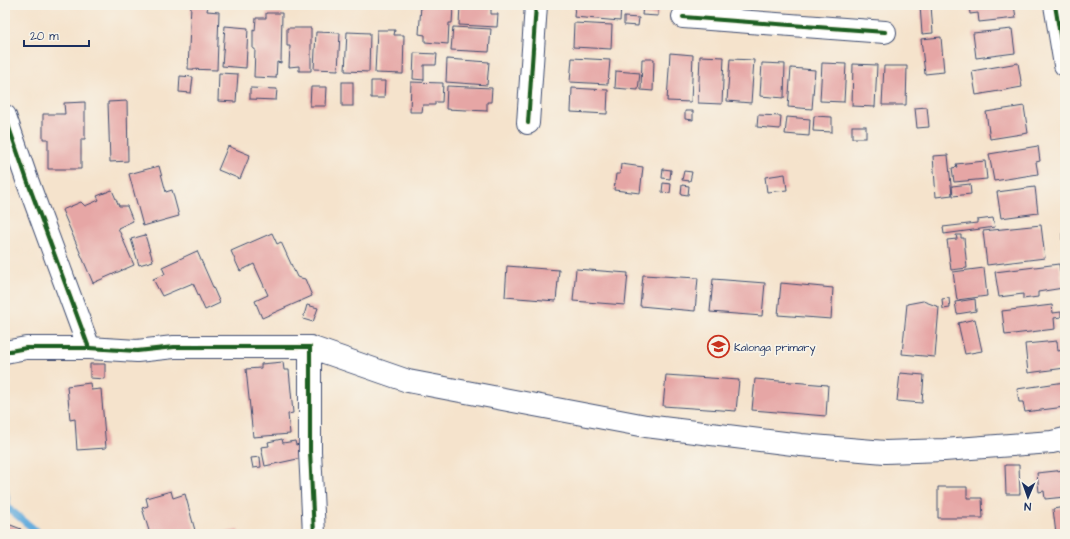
<svg xmlns="http://www.w3.org/2000/svg" width="1070" height="539" viewBox="0 0 1070 539" font-family="'Architects Daughter',sans-serif">
  <rect width="100%" height="100%" fill="#f7f3e8"/>
  <filter id="ink" filterUnits="userSpaceOnUse"><feTurbulence type="fractalNoise" baseFrequency=".025" numOctaves="2"/><feDisplacementMap in="SourceGraphic" scale="8" xChannelSelector="R" yChannelSelector="G"/><feConvolveMatrix kernelMatrix="1 2 1 2 8 2 1 2 1" color-interpolation-filters="sRGB"/></filter>
  <filter id="wash" filterUnits="userSpaceOnUse"><feTurbulence type="fractalNoise" baseFrequency=".012" numOctaves="4" result="noise"/><feDisplacementMap in="SourceGraphic" scale="16" xChannelSelector="R" yChannelSelector="G"/><feGaussianBlur stdDeviation="0.9" result="paint"/><feColorMatrix in="noise" values="0 0 0 0 0 0 0 0 0 0 0 0 0 0 0 0 0 1.4 0 .05"/><feComposite in="paint" operator="in"/></filter>
  <g filter="url(#wash)">
    <rect width="100%" height="100%" fill="#f5e3cc"/>
    <g fill="none" stroke-linecap="round" stroke-linejoin="round">
      <!-- stream -->
      <polyline stroke="#66addd" stroke-width="7" points="5,490 8,508 40,534"/>
    </g>
    <g id="blocks">
      <!-- building -->
      <g fill="#e6a6a5">
        <polygon points="191,5 208,5 207,11 219,12 217,70 188,69"/>
        <polygon points="421,5 453,7 452,23 449,23 448,44 425,42 425,35 419,34"/>
        <polygon points="460,5 491,5 491,14 498,14 497,27 459,25"/>
        <polygon points="575,5 621,5 620,21 574,17"/>
        <polygon points="643,5 658,5 658,16 642,15"/>
        <polygon points="920,5 931,5 933,33 922,34"/>
        <polygon points="969,5 1014,5 1016,18 979,22 978,13 970,14"/>
        <polygon points="266,13 282,13 281,63 277,62 276,78 254,77 255,49 253,49 253,30 255,31 256,18 266,18"/>
        <polygon points="624,17 639,18 638,26 624,25"/>
        <polygon points="574,23 612,25 611,49 573,47"/>
        <polygon points="225,26 248,28 246,68 222,66"/>
        <polygon points="453,27 491,29 489,52 451,50"/>
        <polygon points="287,28 311,28 311,71 299,71 299,66 289,67 290,46 287,46"/>
        <polygon points="1012,29 1015,53 976,58 973,33"/>
        <polygon points="377,30 395,30 394,35 404,35 403,74 375,73"/>
        <polygon points="316,32 340,33 338,70 314,69"/>
        <polygon points="347,32 370,33 369,72 345,71"/>
        <polygon points="941,37 944,72 925,74 921,39"/>
        <polygon points="414,53 437,54 436,65 424,65 424,80 413,79"/>
        <polygon points="670,53 693,55 691,102 667,101"/>
        <polygon points="700,56 724,57 722,104 698,103"/>
        <polygon points="572,58 610,60 608,84 570,82"/>
        <polygon points="447,59 489,62 487,85 446,82"/>
        <polygon points="642,59 654,59 653,91 641,90"/>
        <polygon points="730,59 754,60 751,103 727,101"/>
        <polygon points="762,63 785,64 784,98 760,96"/>
        <polygon points="822,63 846,64 844,102 820,101"/>
        <polygon points="1018,63 1022,87 976,95 972,71"/>
        <polygon points="853,64 877,65 875,107 852,106"/>
        <polygon points="884,66 907,66 906,105 882,105"/>
        <polygon points="791,68 815,70 812,109 788,107"/>
        <polygon points="616,71 640,73 638,90 615,88"/>
        <polygon points="219,73 238,74 236,102 218,101"/>
        <polygon points="180,76 193,77 191,93 179,92"/>
        <polygon points="371,81 385,81 384,98 371,98"/>
        <rect x="342" y="82" width="11" height="24"/>
        <polygon points="411,82 443,83 442,102 435,102 435,105 423,105 422,112 410,112"/>
        <polygon points="447,86 492,88 491,102 487,102 487,111 446,109"/>
        <polygon points="311,87 327,87 326,106 310,106"/>
        <polygon points="250,88 277,89 276,100 250,99"/>
        <polygon points="572,88 608,90 607,114 571,112"/>
        <polygon points="127,101 128,161 110,162 108,102"/>
        <polygon points="85,102 85,139 81,139 81,169 48,169 48,139 43,139 43,114 65,114 64,103"/>
        <polygon points="1024,106 1028,133 990,139 986,112"/>
        <polygon points="927,107 929,127 917,128 915,108"/>
        <polygon points="685,111 693,111 693,120 685,119"/>
        <polygon points="758,115 781,116 780,129 757,127"/>
        <polygon points="814,116 832,117 832,132 813,131"/>
        <polygon points="787,117 810,119 809,136 785,134"/>
        <rect x="852" y="126" width="14" height="12"/>
        <polygon points="228,146 250,155 240,179 218,170"/>
        <polygon points="1038,146 1040,161 1036,162 1038,174 994,181 989,154"/>
        <polygon points="948,155 952,195 936,197 933,156"/>
        <polygon points="985,161 987,179 954,182 952,168 957,167 956,164"/>
        <polygon points="621,164 643,167 640,193 614,190 616,174 620,174"/>
        <polygon points="159,166 166,192 172,190 179,216 143,226 129,174"/>
        <polygon points="663,169 671,170 670,179 662,178"/>
        <polygon points="684,171 692,172 690,181 682,180"/>
        <polygon points="785,174 787,190 767,192 765,177"/>
        <polygon points="663,183 671,184 670,193 662,192"/>
        <polygon points="970,184 971,194 953,196 952,186"/>
        <polygon points="682,185 689,186 688,195 681,194"/>
        <polygon points="1035,187 1038,213 1001,218 997,192"/>
        <polygon points="112,190 119,206 127,206 133,221 118,228 134,265 93,283 62,210 81,202 85,206 99,200 97,196"/>
        <polygon points="993,218 995,227 944,234 943,227 977,223 977,220"/>
        <polygon points="1041,225 1045,258 987,265 983,231"/>
        <polygon points="272,233 277,244 281,242 297,277 305,279 312,296 262,318 255,301 268,295 254,264 240,271 231,251"/>
        <polygon points="1062,233 1065,233 1065,239 1062,240"/>
        <polygon points="145,235 153,261 139,265 131,239"/>
        <polygon points="956,235 961,235 961,238 964,238 967,268 951,270 947,240 957,239"/>
        <polygon points="197,251 220,303 205,310 193,283 162,296 153,279 165,274 162,267"/>
        <polygon points="1059,264 1063,288 1038,292 1038,297 1023,299 1023,294 999,297 995,272"/>
        <polygon points="507,266 559,270 556,301 505,297"/>
        <polygon points="984,268 987,296 957,300 953,272"/>
        <polygon points="576,269 628,273 625,305 573,301"/>
        <polygon points="643,275 698,278 695,311 640,306"/>
        <polygon points="713,279 765,283 762,316 710,312"/>
        <polygon points="781,283 833,288 831,319 778,315"/>
        <polygon points="949,298 950,308 943,309 942,299"/>
        <polygon points="975,299 976,311 957,314 955,302"/>
        <polygon points="923,301 939,307 935,357 902,354 907,304"/>
        <polygon points="307,305 318,308 313,322 303,319"/>
        <polygon points="1052,305 1053,313 1061,312 1061,317 1054,318 1055,329 1005,335 1002,311"/>
        <polygon points="975,319 982,351 965,354 958,323"/>
        <polygon points="1057,341 1058,351 1063,350 1065,368 1028,373 1025,344"/>
        <polygon points="283,362 284,370 289,370 293,413 288,414 290,434 253,437 246,369 261,368 261,364"/>
        <polygon points="90,364 105,364 105,379 90,378"/>
        <polygon points="900,373 924,375 922,403 897,401"/>
        <polygon points="666,375 739,380 736,411 663,406"/>
        <polygon points="755,379 828,385 826,416 752,410"/>
        <polygon points="1065,382 1065,407 1025,412 1023,402 1019,402 1017,389"/>
        <polygon points="90,383 91,390 101,389 106,448 77,450 75,419 70,420 67,386"/>
        <polygon points="282,439 283,443 295,441 296,445 299,444 302,458 265,466 261,447 269,446 268,442"/>
        <polygon points="260,457 261,467 253,468 251,458"/>
        <polygon points="1005,465 1019,465 1020,494 1006,494"/>
        <polygon points="1065,470 1065,497 1045,499 1044,491 1039,492 1037,473"/>
        <polygon points="938,487 967,487 967,498 982,498 983,518 938,518"/>
        <polygon points="171,491 173,498 185,494 196,534 150,534 142,508 148,506 146,498"/>
        <polygon points="1065,507 1065,533 1056,534 1053,509"/>
        <polygon points="8,524 21,529 19,534 5,534 5,528 7,529"/>
        <polygon points="238,530 239,534 222,534 222,533"/>
      </g>
    </g>
  </g>
  <g filter="url(#ink)">
    <use href="#blocks" fill-opacity="0" stroke="#3c4a6e" stroke-width="1"/>
    <g fill="none" stroke-linecap="round" stroke-linejoin="round">
      <defs>
        <g id="minor">
          <polyline points="1055,5 1065,65"/>
          <polyline points="683,17 885,32"/>
          <polyline points="5,116 27,180 89,348"/>
          <polyline points="528,123 536,5"/>
          <polyline points="310,347 408,381 646,426 801,445 885,452 944,450 1052,442 1065,439"/>
          <polyline points="5,352 26,348 89,348 137,351 174,347 310,347 310,451 314,534"/>
        </g>
      </defs>
      <!-- minor casing -->
      <use href="#minor" stroke="#3c4a6e" stroke-width="24"/>
      <!-- minor -->
      <use href="#minor" stroke="#fff" stroke-width="22"/>
      <defs>
        <g id="cycleway">
          <polyline points="1055,5 1065,65"/>
          <polyline points="683,17 885,32"/>
          <polyline points="5,116 27,180 89,348"/>
          <polyline points="528,123 536,5"/>
          <polyline points="5,352 26,348 89,348 137,351 174,347 310,347 310,451 314,534"/>
        </g>
      </defs>
      <!-- cycleway casing -->
      <use href="#cycleway" stroke="#f7f3e8" stroke-width="6"/>
      <!-- cycleway -->
      <use href="#cycleway" stroke="#1b5e20" stroke-width="4"/>
    </g>
  </g>
  <!-- icons -->
  <defs>
    <symbol id="school-ring" viewBox="-11 -11 22 22"><circle r="9.5" fill="#f7f3e8" stroke="#c8321e" stroke-width="1.5"/><path d="M0-5L7-2L0 1L-7-2ZM-4 1L0 2.5L4 1V4Q0 6-4 4Z" fill="#c8321e"/></symbol>
  </defs>
  <g fill-rule="evenodd">
    <use href="#school-ring" x="706" y="334" width="25" height="25"/>
  </g>
  <g text-anchor="middle" dominant-baseline="central" stroke-width="3.5" stroke-linejoin="round" paint-order="stroke">
    <!-- poi labels -->
    <g font-size="11" fill="#1b2f5e" stroke="#f7f3e8" text-anchor="start">
      <text x="734" y="347">Kalonga primary</text>
    </g>
  </g>
  <!-- margin -->
  <rect width="1070" height="539" fill="none" stroke="#f7f3e8" stroke-width="20"/>
  <!-- north arrow -->
  <g transform="translate(1028 497) rotate(182)" stroke="#f7f3e8" stroke-width="3" paint-order="stroke">
  <path d="M0-3L7 15L0 10L-7 15Z" fill="#1b2f5e"/>
  <text y="-6" font-size="11" font-weight="bold" text-anchor="middle" fill="#1b2f5e">N</text>
  </g>
  <!-- scale -->
  <path d="M24 40v6h65v-6" fill="none" stroke="#1b2f5e" stroke-width="2"/>
  <text x="30" y="40" font-size="12" fill="#1b2f5e" stroke="#f7f3e8" stroke-width="3" paint-order="stroke">20 m</text>
</svg>
